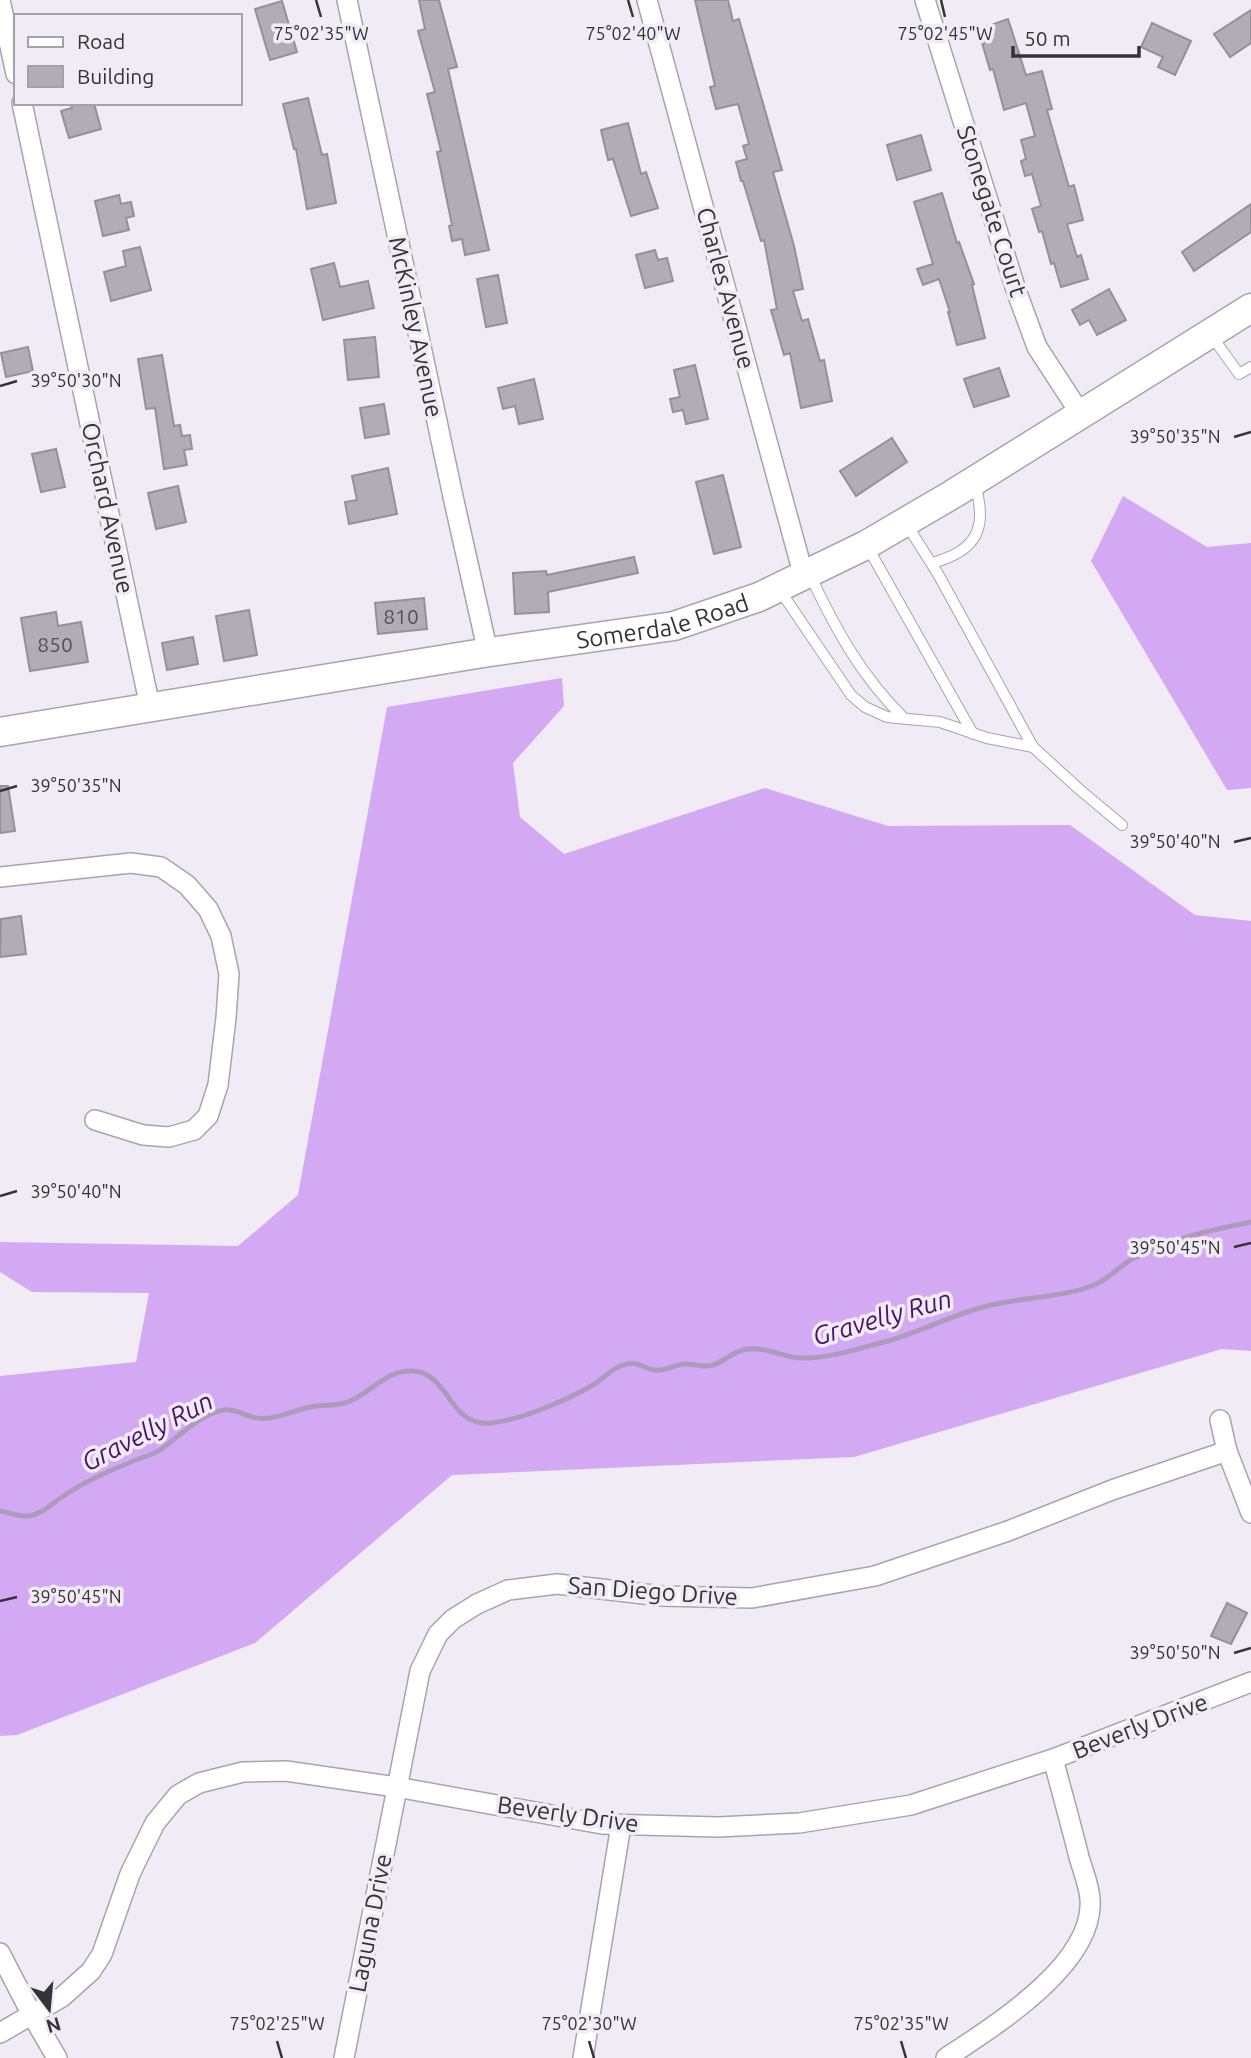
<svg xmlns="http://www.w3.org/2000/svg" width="1251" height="2058" viewBox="0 0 1251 2058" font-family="Ubuntu,sans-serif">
  <rect width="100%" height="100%" fill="#f0ebf5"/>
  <!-- forest -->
  <g fill="#d3a9f4">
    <polygon points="1123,496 1207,547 1251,543 1251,788 1227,790 1091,561"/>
    <polygon points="562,678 564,706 513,763 520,817 564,854 765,788 888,826 1070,825 1195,915 1251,921 1251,1351 1222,1349 854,1457 452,1475 255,1643 17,1735 0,1736 0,1376 136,1362 149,1293 32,1292 0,1272 0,1242 238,1246 298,1195 387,707"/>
  </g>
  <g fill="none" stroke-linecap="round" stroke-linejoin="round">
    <!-- stream -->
    <path stroke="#ad9bbc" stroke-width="5" d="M0,1511C12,1513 21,1518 33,1515C46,1511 51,1504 62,1497C82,1483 106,1472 129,1463C139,1458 151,1456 160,1450C179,1437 200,1414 223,1410C235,1408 245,1416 256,1418C277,1421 296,1408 316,1406C328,1405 339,1406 350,1401C370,1393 386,1371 410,1371C450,1370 447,1427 491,1423C521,1420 567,1400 593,1385C605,1378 613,1366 628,1364C640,1361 647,1372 660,1370C669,1369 677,1364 686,1364C696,1364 703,1368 713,1365C724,1362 732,1352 743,1350C765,1345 782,1358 803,1358C827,1359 860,1348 884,1342C919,1333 951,1315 987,1306C1021,1297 1062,1298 1094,1285C1109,1279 1119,1266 1134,1258C1169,1239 1212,1230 1251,1222"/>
  </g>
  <!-- building -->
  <g fill="#b1acb6" stroke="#95909a" stroke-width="2">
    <polygon points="419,0 439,0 457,67 448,69 489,250 465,255 462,239 452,241 449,226 452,225 437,152 441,151 427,94 435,92 418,31 425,29"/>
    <polygon points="695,0 728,0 733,21 739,19 782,170 773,172 794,246 803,289 793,291 802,321 808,319 820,361 824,360 832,401 801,408 790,353 784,355 771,310 777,309 764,240 761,241 743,181 741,181 736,162 747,159 743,146 749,144 738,104 716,109 710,87 715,86"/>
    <polygon points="282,1 297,52 270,60 255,9"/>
    <polygon points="1251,10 1251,43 1230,57 1214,34"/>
    <polygon points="1008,19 1026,75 1042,71 1052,109 1047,110 1069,187 1074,185 1083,220 1067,224 1077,257 1081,255 1088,279 1061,287 1054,263 1051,264 1042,231 1039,232 1032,209 1041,206 1032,174 1025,176 1021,161 1026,159 1021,140 1035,136 1026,103 1004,110 993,69 990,70 982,43 990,41 985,27"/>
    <polygon points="1152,23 1191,41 1175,75 1158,67 1163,57 1141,47"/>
    <polygon points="308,98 322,155 327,154 336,203 307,209 296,149 294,149 283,104"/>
    <polygon points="71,103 94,103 101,129 69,138 61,111 72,108"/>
    <polygon points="628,123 641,174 646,172 658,208 631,216 613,159 608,160 601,130"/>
    <polygon points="921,135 931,170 897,180 887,145"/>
    <polygon points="942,193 957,243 959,242 974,284 972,285 985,338 957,345 948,312 950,312 939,279 923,285 917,269 933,264 914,202"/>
    <polygon points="119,195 121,204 131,202 134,216 126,218 129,230 103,236 95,201"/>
    <polygon points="1251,204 1251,232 1194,271 1182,252"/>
    <polygon points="140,247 151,290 111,301 104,272 126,266 123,251"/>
    <polygon points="655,250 658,260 667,258 673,281 645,288 636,255"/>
    <polygon points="334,263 340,287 368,281 374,308 323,320 311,269"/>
    <polygon points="498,275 507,323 486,327 477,279"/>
    <polygon points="1109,289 1126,320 1097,335 1089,320 1080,325 1072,310"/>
    <polygon points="375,337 379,377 348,380 344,340"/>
    <polygon points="28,347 33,371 6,377 1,353"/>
    <polygon points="162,355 174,426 180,425 182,436 190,435 192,449 184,450 187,465 164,469 155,408 146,409 138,359"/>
    <polygon points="695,365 708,419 686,424 683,410 673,412 670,399 680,397 674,370"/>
    <polygon points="999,368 1009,396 974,407 964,379"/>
    <polygon points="534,379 543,419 519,424 515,406 503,409 498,388"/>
    <polygon points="384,404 389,434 365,438 360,408"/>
    <polygon points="892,438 907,462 856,496 840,471"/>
    <polygon points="56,449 65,487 41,492 32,454"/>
    <polygon points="388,468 397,514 349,524 345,502 357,500 352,476"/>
    <polygon points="723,475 741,547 714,554 696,482"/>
    <polygon points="178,486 186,522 156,529 148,493"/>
    <polygon points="634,557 638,573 548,592 549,612 515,614 513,573 546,571 547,575"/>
    <polygon points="424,598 427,629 378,634 375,603"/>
    <polygon points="249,610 257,655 224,661 216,616"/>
    <polygon points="56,612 58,626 81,622 88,662 30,671 21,618"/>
    <polygon points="193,637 198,664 167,670 162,643"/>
    <polygon points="0,786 8,786 15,831 0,833"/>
    <polygon points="21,916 26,954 0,957 1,919"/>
    <polygon points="1227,1603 1247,1613 1231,1644 1211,1636"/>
  </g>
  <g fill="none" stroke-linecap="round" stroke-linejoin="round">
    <defs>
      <g id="service">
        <polyline points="1211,335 1239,374 1251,367"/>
        <polyline points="907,525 938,574 1033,747 1079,789 1122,825"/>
        <polyline points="867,546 973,734"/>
        <path d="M932,563C977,551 988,528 975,485"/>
        <path d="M810,575C835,628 862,678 905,719"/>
        <polyline points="779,589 851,695 865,707 887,717 940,722 987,738 1033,747"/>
      </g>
      <g id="minor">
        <polyline points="0,0 16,74"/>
        <polyline points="347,0 454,501 488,653"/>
        <polyline points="647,0 804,577"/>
        <polyline points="925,0 1016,290 1037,347 1080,413"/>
        <polyline points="22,103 150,707"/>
        <polyline points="0,877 131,863 161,867 187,885 208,909 221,936 229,974 226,1018 218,1085 208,1116 194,1130 169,1137 143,1135 95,1120"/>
        <polyline points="1220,1420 1227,1451 1251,1513"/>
        <polyline points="0,1953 32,2015 57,2058"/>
        <polyline points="0,2033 62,1997 91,1971 102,1954 130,1874 155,1823 178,1795 199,1783 243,1772 286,1771 396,1787 602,1824 718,1827 799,1823 911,1805 1053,1759 1251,1682"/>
        <polyline points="344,2058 420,1671 438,1634 453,1619 477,1604 508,1590 557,1584 662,1596 752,1598 875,1576 1008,1531 1112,1490 1227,1451"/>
        <polyline points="583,2058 621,1825"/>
        <path d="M946,2058C994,2026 1095,1964 1090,1899C1089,1885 1083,1871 1079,1857C1071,1825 1062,1792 1053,1759"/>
      </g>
      <g id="secondary">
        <path id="s1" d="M0,732L483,653L674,626L759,597L866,545L953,494L1251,308"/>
      </g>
    </defs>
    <!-- service casing -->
    <use href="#service" stroke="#a8a3ad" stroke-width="12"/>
    <!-- minor casing -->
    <use href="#minor" stroke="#a8a3ad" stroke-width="22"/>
    <!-- secondary casing -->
    <use href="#secondary" stroke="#a8a3ad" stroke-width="31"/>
    <!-- service -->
    <use href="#service" stroke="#fff" stroke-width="10"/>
    <!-- minor -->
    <use href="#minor" stroke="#fff" stroke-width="19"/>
    <!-- secondary -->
    <use href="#secondary" stroke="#fff" stroke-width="28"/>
  </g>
  <!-- ticks -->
  <path fill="none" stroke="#353337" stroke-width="2.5" d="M316,0L321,17M628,0L633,17M941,0L945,17M0,386L17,381M1234,437L1251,432M0,791L17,786M1234,842L1251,838M0,1196L17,1191M1234,1247L1251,1243M0,1601L17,1597M1234,1653L1251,1648M277,2041L282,2058M589,2041L594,2058M901,2041L906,2058"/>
  <g text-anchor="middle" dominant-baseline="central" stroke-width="7" stroke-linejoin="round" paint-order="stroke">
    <!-- number labels -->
    <g font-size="21" fill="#545157">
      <text x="401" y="616">810</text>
      <text x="55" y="644">850</text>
    </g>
    <!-- street labels -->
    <g font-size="24" fill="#353337" stroke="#f0ebf5">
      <text transform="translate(992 211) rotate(72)">Stonegate Court</text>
      <text transform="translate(726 288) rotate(75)">Charles Avenue</text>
      <text transform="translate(416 327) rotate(78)">McKinley Avenue</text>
      <text transform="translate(108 508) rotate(78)">Orchard Avenue</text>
      <text stroke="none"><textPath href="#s1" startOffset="672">Somerdale Road</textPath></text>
      <text transform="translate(653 1591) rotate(4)">San Diego Drive</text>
      <text transform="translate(1140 1726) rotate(-21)">Beverly Drive</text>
      <text transform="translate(568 1814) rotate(8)">Beverly Drive</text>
      <text transform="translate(370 1923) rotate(-79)">Laguna Drive</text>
    </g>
    <!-- water labels -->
    <g font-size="26" font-style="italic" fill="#4a136a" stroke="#f0ebf5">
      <text transform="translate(882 1317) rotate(-16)">Gravelly Run</text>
      <text transform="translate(147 1431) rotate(-27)">Gravelly Run</text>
    </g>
  </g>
  <g font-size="18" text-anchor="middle" fill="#353337" stroke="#f0ebf5" stroke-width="7" stroke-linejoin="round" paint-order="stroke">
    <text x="321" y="40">75°02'35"W</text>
    <text x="633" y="40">75°02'40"W</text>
    <text x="945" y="40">75°02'45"W</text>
    <text x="76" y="387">39°50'30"N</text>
    <text x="1175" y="443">39°50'35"N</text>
    <text x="76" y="792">39°50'35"N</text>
    <text x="1175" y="848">39°50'40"N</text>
    <text x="76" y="1198">39°50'40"N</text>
    <text x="1175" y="1254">39°50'45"N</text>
    <text x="76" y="1603">39°50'45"N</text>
    <text x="1175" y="1659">39°50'50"N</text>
    <text x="277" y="2030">75°02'25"W</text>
    <text x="589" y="2030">75°02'30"W</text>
    <text x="901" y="2030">75°02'35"W</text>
  </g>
  <!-- legend -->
  <rect x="14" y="14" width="228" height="91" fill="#f0ebf5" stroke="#a5a1a9" stroke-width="2"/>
  <rect x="28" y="37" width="35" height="10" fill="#ffffff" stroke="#a5a1a9" stroke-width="2"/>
  <text x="77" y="49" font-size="21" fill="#353337">Road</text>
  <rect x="28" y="66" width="35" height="21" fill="#b1acb6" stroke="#a5a1a9" stroke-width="2"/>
  <text x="77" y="84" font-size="21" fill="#353337">Building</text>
  <!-- north arrow -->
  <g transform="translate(49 2009) rotate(164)" stroke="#f0ebf5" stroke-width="5" paint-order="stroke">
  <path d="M0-5L12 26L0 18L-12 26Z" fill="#353337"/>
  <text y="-10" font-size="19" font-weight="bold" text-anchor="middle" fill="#353337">N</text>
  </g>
  <!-- scale -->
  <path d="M1013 46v10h126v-10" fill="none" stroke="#353337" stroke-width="3.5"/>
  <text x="1024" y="46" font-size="21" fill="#353337" stroke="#f0ebf5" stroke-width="5" paint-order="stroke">50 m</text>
</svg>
